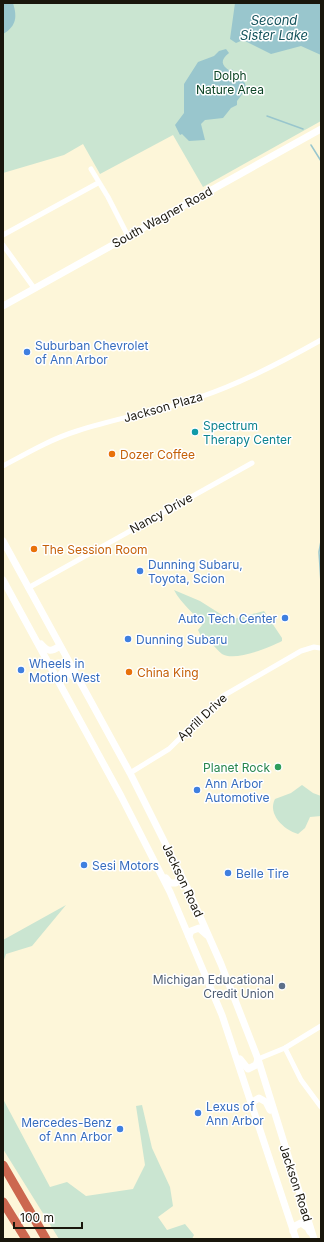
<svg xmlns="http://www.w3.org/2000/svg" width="324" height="1242" viewBox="0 0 324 1242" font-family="Inter,sans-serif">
  <rect width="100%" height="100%" fill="#fdf6d9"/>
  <!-- green -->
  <g fill="#cae5d1">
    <polygon points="3,3 321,3 321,121 203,187 173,135 100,174 83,144 64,155 3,173"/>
    <path d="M174,590L200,601L230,620L264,611L282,638V641C270,647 235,662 222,654C215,649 210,638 201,636L198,630L202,625C194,612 181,604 174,590Z"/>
    <path d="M302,785L313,793L321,796V816L310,817L305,828L298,834C284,830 267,814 275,799L291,793Z"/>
    <polygon points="66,905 32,946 6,954 3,963 3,940"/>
    <polygon points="3,1099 50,1187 67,1182 86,1196 133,1189 145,1165 136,1106 142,1105 152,1148 170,1187 173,1206 158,1217 167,1230 185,1224 194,1235 192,1239 59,1239 3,1149"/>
  </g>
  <!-- water -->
  <g fill="#99c6cd">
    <path d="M3,3H13C17,16 17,26 3,34Z"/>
    <polygon points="235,3 321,3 321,55 301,46 271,54 243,40 236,43 230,39"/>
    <path d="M226,49L229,53C220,60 221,65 230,71L232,69L235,74L245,83L246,89L237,101V105L231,108L223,118L205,120L201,124L205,140L189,141L182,134L180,135L175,125L184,113V84L198,62L214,56L219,51Z"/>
  </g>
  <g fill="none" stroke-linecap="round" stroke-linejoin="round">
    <!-- stream -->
    <g stroke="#99c6cd" stroke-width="1.5">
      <polyline points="267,116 303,129"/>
      <polyline points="311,145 321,161"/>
      <polyline points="321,541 319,552 321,583"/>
    </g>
    <!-- street -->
    <g stroke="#fff" stroke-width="5">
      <polyline points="91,169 108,197 128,236"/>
      <polyline points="3,235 98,183"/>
      <polyline points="3,245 34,288"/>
      <path d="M3,466C27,453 51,439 77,431C117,418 160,411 200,397C242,383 282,362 321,340"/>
      <polyline points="28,588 252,463"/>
      <polyline points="130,773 169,749 223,696 301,651 314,647 320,648"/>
      <polyline points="285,1048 301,1080 321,1107"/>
      <polyline points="258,1059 285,1048 321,1026"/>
    </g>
    <!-- secondary -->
    <g stroke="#fff" stroke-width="7">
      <polyline points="3,306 321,129"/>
      <polyline points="3,541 130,773 187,887 221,964 258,1059 314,1239"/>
      <polyline points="3,580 121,796 170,892 222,1015 296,1239"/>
      <path d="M41,644C48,652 51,652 60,646"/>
      <polyline points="58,679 63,671 67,671 75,678"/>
      <polyline points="166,878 170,883 176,883 179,879 180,872"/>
      <polyline points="189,936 191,931 199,928 207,935"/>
      <polyline points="240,1059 248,1069 256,1065 258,1059"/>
      <polyline points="252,1106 254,1101 259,1098 266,1102 270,1110"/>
      <polyline points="293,1231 295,1226 301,1223 308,1228 310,1232"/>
    </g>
    <!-- highway -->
    <g stroke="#cc674f" stroke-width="9">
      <polyline points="3,1165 46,1239"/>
      <polyline points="3,1202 26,1239"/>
    </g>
  </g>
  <!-- markers -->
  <g fill="#3f7fe0" stroke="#fff" stroke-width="1.5">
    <circle cx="27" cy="352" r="4"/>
    <circle cx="140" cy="571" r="4"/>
    <circle cx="285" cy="618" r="4"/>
    <circle cx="128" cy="639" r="4"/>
    <circle cx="21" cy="670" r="4"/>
    <circle cx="197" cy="790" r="4"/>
    <circle cx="84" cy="865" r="4"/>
    <circle cx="228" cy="873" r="4"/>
    <circle cx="198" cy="1113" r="4"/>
    <circle cx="120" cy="1129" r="4"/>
  </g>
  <circle fill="#0f9aa8" stroke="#fff" stroke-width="1.5" cx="195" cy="432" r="4"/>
  <g fill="#e8710a" stroke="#fff" stroke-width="1.5">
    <circle cx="112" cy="454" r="4"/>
    <circle cx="34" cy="549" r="4"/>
    <circle cx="129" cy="672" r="4"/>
  </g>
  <circle fill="#2e9e5b" stroke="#fff" stroke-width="1.5" cx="278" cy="767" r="4"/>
  <circle fill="#5c6f8a" stroke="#fff" stroke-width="1.5" cx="282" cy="986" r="4"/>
  <g text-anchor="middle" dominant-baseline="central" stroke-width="3" stroke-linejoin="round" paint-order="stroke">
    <!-- park labels -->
    <g font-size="12" fill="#0d4526" stroke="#fff">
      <text x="230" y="75">Dolph<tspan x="230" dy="14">Nature Area</tspan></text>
    </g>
    <!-- street labels -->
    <g font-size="12" fill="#19160c" stroke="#fff">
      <text transform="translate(162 217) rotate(-29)">South Wagner Road</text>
      <text transform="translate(163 407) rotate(-16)">Jackson Plaza</text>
      <text transform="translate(161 513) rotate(-29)">Nancy Drive</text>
      <text transform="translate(202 717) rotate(-43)">Aprill Drive</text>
      <text transform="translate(183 880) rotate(65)">Jackson Road</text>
      <text transform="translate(296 1183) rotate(72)">Jackson Road</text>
    </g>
    <!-- shop labels -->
    <g font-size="12" fill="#366cbe" stroke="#fff" text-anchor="start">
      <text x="35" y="345">Suburban Chevrolet<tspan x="35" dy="14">of Ann Arbor</tspan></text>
      <text x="148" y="564">Dunning Subaru,<tspan x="148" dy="14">Toyota, Scion</tspan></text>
      <text x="277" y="618" text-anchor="end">Auto Tech Center</text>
      <text x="136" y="639">Dunning Subaru</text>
      <text x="29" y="663">Wheels in<tspan x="29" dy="14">Motion West</tspan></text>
      <text x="205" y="783">Ann Arbor<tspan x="205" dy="14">Automotive</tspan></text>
      <text x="92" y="865">Sesi Motors</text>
      <text x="236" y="873">Belle Tire</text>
      <text x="206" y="1106">Lexus of<tspan x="206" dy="14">Ann Arbor</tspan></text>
      <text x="112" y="1122" text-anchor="end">Mercedes-Benz<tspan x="112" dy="14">of Ann Arbor</tspan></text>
    </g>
    <!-- culture labels -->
    <g font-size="12" fill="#0d838f" stroke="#fff" text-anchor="start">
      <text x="203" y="425">Spectrum<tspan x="203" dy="14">Therapy Center</tspan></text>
    </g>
    <!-- food labels -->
    <g font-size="12" fill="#c56008" stroke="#fff" text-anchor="start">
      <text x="120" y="454">Dozer Coffee</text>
      <text x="42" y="549">The Session Room</text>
      <text x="137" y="672">China King</text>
    </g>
    <!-- leisure labels -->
    <g font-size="12" fill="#27864d" stroke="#fff" text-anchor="end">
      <text x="270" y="767">Planet Rock</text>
    </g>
    <!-- service labels -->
    <g font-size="12" fill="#4e5e75" stroke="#fff" text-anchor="end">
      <text x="274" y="979">Michigan Educational<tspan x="274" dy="14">Credit Union</tspan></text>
    </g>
    <!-- water labels -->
    <g font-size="13" font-style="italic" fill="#17555e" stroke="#fff">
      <text x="274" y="20">Second<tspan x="274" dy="15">Sister Lake</tspan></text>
    </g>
  </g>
  <!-- border -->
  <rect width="324" height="1242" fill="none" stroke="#19160c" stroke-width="8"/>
  <!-- scale -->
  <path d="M14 1222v6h68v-6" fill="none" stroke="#19160c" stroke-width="2"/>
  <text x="20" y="1222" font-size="12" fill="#19160c" stroke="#ffffff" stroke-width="3" paint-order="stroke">100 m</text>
</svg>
